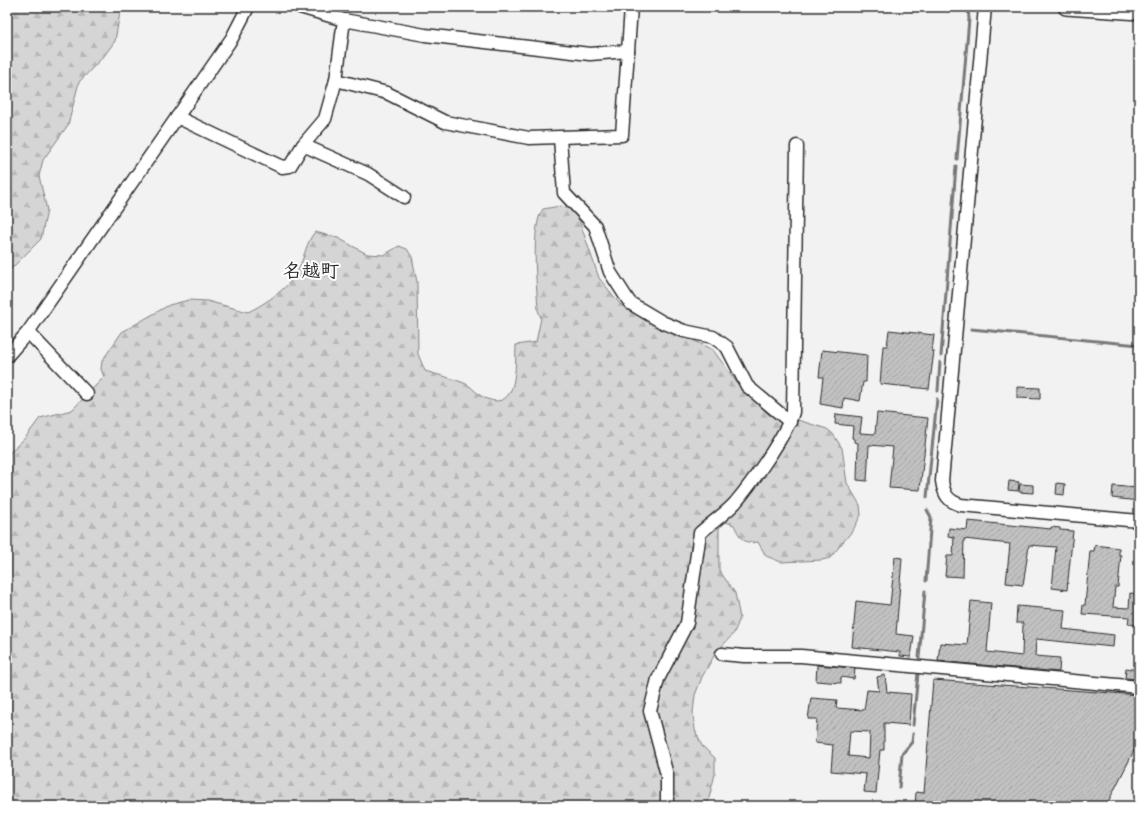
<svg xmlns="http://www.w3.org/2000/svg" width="1146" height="813" viewBox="0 0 1146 813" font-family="'Indie Flower','Klee One',sans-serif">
  <defs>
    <pattern id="forest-firs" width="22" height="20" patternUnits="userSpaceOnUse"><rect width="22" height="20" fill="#d5d5d5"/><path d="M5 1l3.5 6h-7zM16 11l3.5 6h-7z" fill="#b7b7b7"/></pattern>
    <pattern id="building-hatch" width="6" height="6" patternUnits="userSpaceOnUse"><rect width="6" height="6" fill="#c1c1c1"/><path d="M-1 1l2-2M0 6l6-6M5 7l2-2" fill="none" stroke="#a6a6a6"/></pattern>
  </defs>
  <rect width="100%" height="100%" fill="#f2f2f2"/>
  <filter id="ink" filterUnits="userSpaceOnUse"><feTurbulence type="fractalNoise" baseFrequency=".025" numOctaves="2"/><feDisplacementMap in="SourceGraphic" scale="8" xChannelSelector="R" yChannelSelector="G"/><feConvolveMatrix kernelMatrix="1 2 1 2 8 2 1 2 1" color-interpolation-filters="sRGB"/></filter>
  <g filter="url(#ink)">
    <!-- forest -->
    <g fill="url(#forest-firs)" stroke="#808080">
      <polygon points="7,7 121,7 115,41 104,56 79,82 68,125 43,160 39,176 47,210 41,239 7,273"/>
      <path d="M560,206L576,211L599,278L621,305L713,350L738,384L769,415L801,421L827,429L833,434L842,448L847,483L860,505L861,515L853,530L830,558L822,560L781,562L766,556L758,542C743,545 740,537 734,525L726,522L719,528V570L735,593L740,618L734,633L715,654L702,677L695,695L693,713L695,730L702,746L715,758V774L707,806H7V455L25,438L40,418L72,410L104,377L101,369L102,361L122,332L169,305L189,300L207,301L248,312C265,304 292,286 299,268C305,256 306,242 315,232L338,238L367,254L384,255L399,246L407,249L412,257L417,282L418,354L425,371C438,375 452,378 464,383C472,386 478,396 487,399C519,411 515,364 516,345L536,342L541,318L538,310C537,287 530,226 543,209Z"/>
    </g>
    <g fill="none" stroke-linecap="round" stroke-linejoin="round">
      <!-- stream -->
      <g stroke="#787878" stroke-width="3">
        <polyline points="957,159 969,19 968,7"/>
        <polyline points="971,329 1139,345"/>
        <polyline points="941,356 956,166"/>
        <polyline points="938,391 940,362"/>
        <polyline points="927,497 937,399"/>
        <polyline points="926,581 931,517 927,510"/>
        <polyline points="919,658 925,591"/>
        <polyline points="913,725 918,673"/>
        <polyline points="899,788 902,754 912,742 913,734"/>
        <polyline points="892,806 898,802"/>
      </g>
    </g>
    <!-- building -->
    <g fill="url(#building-hatch)" stroke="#2b2b2b" fill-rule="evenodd">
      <polygon points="889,330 934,335 932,351 934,351 929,389 880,384 883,346 887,346"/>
      <polygon points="822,350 867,355 866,382 863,382 860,401 844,398 843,408 820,404 823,377 819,377"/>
      <polygon points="1017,387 1040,388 1040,399 1017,398"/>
      <polygon points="877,413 928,418 920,490 889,488 893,447 869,445 867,481 857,480 858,443 854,442 854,439 852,438 853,426 835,424 836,414 862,417 860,433 875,434"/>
      <polygon points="1009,481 1019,482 1018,491 1008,490"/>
      <polygon points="1057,483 1065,484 1064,495 1056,494"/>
      <polygon points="1020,484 1033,485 1033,493 1019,492"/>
      <polygon points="1113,486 1139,488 1139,501 1112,498"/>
      <polygon points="968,521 1051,529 1051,527 1060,528 1060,530 1073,531 1067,590 1052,588 1056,547 1029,545 1023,585 1006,583 1010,544 964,539 963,577 945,576 947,556 953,556 954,537 948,536 949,528 967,530"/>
      <polygon points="1095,545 1119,548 1119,555 1121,555 1118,587 1115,587 1113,607 1129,608 1130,593 1139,594 1139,625 1128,624 1129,617 1082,614 1083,605 1085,605 1090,551 1094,551"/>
      <polygon points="895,557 902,558 896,634 914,636 911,657 900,656 900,652 852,647 856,601 890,605"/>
      <polygon points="971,601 991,603 987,652 1022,656 1023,623 1016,623 1017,606 1065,610 1063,629 1114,635 1113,647 1036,639 1035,656 1060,658 1059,672 938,661 940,643 967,645"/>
      <polygon points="817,665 855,668 854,679 841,677 841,683 816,681"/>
      <polygon points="1126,668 1139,670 1139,679 1125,678"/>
      <path d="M885,675L887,692L911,694L909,725L884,723V750H880L876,793L864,792L866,774L831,771L833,745L815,743L817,719H808L811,698L837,700L836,708L864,710L867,690L879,691L877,677ZM850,731L870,732L869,758L848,756Z"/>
      <polygon points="933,680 1139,695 1139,741 1106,806 915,806 916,792 924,793"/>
    </g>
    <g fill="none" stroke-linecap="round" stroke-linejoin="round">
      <defs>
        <g id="minor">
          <polyline points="300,7 344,20 425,35 590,54 628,51 631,7"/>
          <path d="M985,7L942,481C944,495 948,501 961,505L1139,521"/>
          <polyline points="336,80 387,93 445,122 529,138 622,135 628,51"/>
          <polyline points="177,117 282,167 290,166 303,145 325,119 336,80 344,20"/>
          <polyline points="560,138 564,193 595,226 610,272 630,303 662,322 684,331 713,337 727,347 747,386 790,422"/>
          <polyline points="303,145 368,174 404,197"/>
          <polyline points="28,332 87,394"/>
          <polyline points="7,356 28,332 232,38 248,7"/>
          <polyline points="722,654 744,656 801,656 1139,687"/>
          <path d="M667,806V775L650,711L658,679L687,623L700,533C711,523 725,514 735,503C752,483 786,435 793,412L797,146"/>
        </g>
        <polyline id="major" points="1066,7 1139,12"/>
      </defs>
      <!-- minor casing -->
      <use href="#minor" stroke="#2b2b2b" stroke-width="15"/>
      <!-- major casing -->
      <use href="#major" stroke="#2b2b2b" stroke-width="18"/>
      <!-- minor -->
      <use href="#minor" stroke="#fff" stroke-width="12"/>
      <!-- major -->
      <use href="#major" stroke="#fff" stroke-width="15"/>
    </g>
  </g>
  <g text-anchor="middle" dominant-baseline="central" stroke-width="4" stroke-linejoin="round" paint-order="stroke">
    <!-- quarter labels -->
    <g font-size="19" font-weight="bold" fill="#2b2b2b" stroke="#fff">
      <text x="311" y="272">名越町</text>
    </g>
  </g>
  <!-- margin -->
  <rect width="1146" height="813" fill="none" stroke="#fff" stroke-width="24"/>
  <rect x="12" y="12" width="1122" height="789" fill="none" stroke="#2b2b2b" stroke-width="1.5" filter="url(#ink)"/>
</svg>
